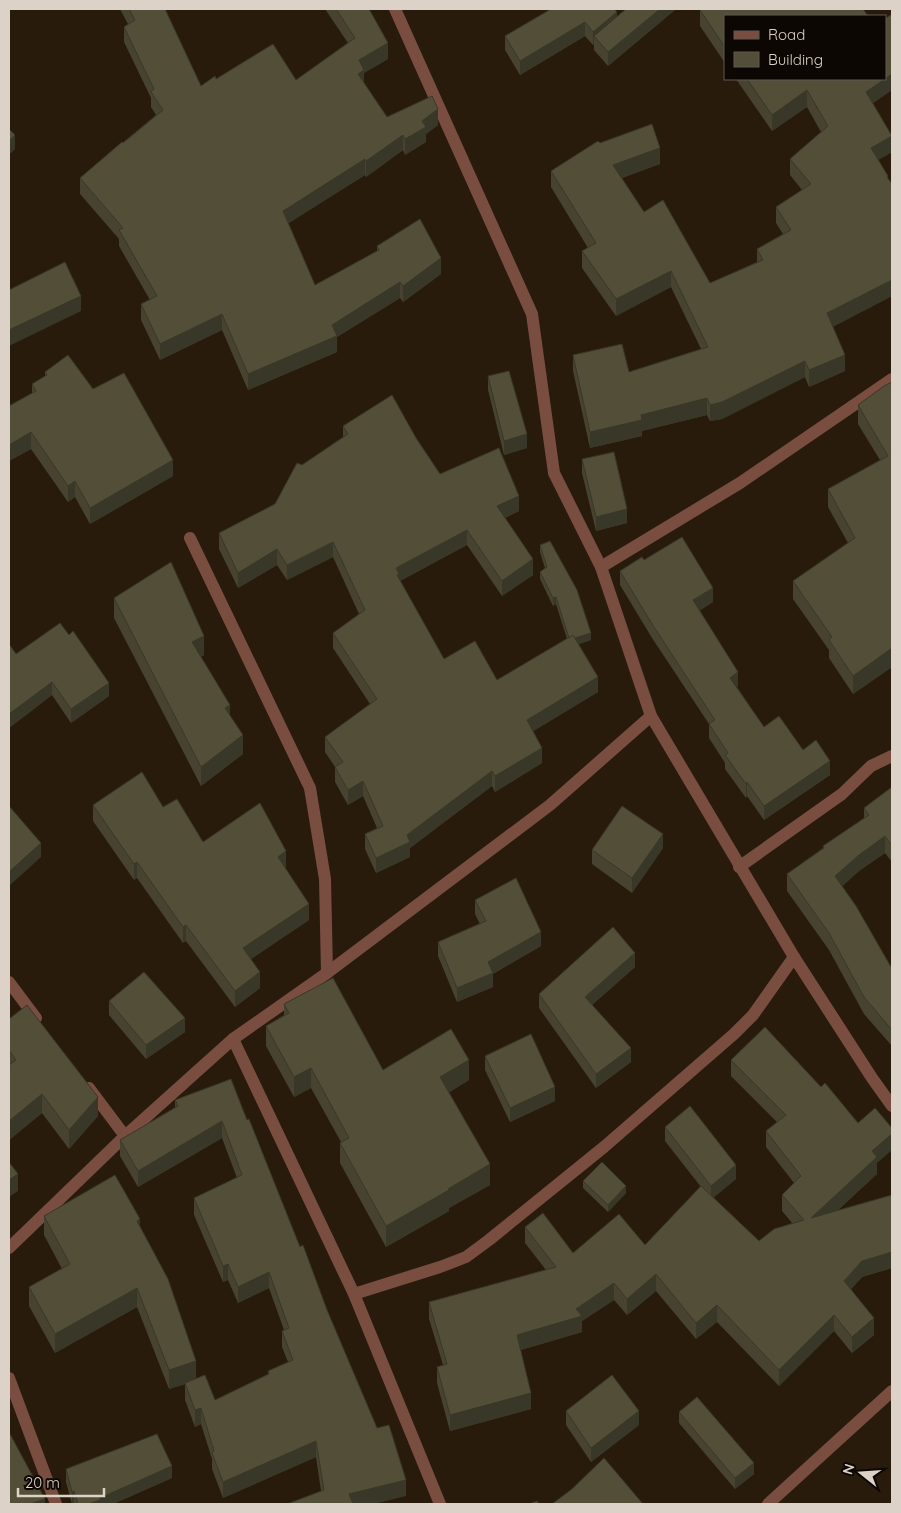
<svg xmlns="http://www.w3.org/2000/svg" width="901" height="1513" viewBox="0 0 901 1513" font-family="Quicksand,sans-serif">
  <rect width="100%" height="100%" fill="#291b0c"/>
  <g fill="none" stroke-linecap="round" stroke-linejoin="round">
    <!-- minor -->
    <g stroke="#7a4d41" stroke-width="12">
      <polyline points="601,567 740,483 892,379"/>
      <polyline points="651,716 794,957 872,1078 892,1106"/>
      <polyline points="739,867 842,794 871,766 892,756"/>
      <polyline points="327,973 550,805 651,716 601,567 554,473 532,314 395,9"/>
      <polyline points="9,982 36,1018"/>
      <polyline points="233,1039 354,1294 440,1504"/>
      <polyline points="89,1088 125,1136"/>
      <polyline points="9,1248 125,1136 233,1039 327,973 325,879 310,788 190,538"/>
      <polyline points="354,1294 440,1267 466,1257 489,1240 604,1147 734,1034 753,1015 794,957"/>
      <polyline points="9,1378 56,1504"/>
      <polyline points="768,1504 892,1391"/>
    </g>
  </g>
  <!-- wall -->
  <g fill="#474330">
    <polygon points="120,9 165,9 201,86 216,79 296,80 348,43 325,9 369,9 388,59 364,73 364,83 387,117 438,125 426,134 426,142 405,155 403,150 366,177 365,175 288,223 315,285 377,251 377,246 441,274 403,302 400,298 337,337 337,352 248,390 222,330 160,360 141,320 141,304 150,300 119,246 119,239 80,194 80,178 156,115 151,107 151,98 124,42 124,27 128,24"/>
    <polygon points="676,9 608,66 594,50 594,45 593,45 585,36 520,75 505,50 505,36 617,17"/>
    <polygon points="700,10 725,16 725,63 700,26"/>
    <polygon points="892,14 892,90 873,103 892,152 878,160 888,178 892,296 832,327 845,371 809,387 805,377 722,419 710,421 707,415 642,431 642,436 590,448 573,371 573,355 629,372 701,349 671,287 616,316 582,268 582,251 588,248 551,187 551,171 600,143 660,164 622,178 644,212 710,283 757,262 757,249 783,234 776,223 776,207 802,190 790,175 790,159 821,132 807,107 772,131 736,79 885,79"/>
    <polygon points="45,372 93,389 173,476 90,524 75,497 68,502 31,449 9,461 9,406 32,393 32,384 45,376"/>
    <polygon points="488,376 527,448 504,455 488,390"/>
    <polygon points="892,382 892,667 853,694 829,658 829,650 793,599 793,581 848,543 828,507 828,489 880,460 858,424 858,405"/>
    <polygon points="343,426 416,438 440,474 519,511 505,518 533,575 502,596 467,545 400,581 444,659 497,680 567,639 556,604 553,606 540,579 540,572 545,568 540,552 540,545 591,640 579,644 598,692 533,731 542,763 495,792 492,786 410,848 410,857 376,873 365,849 365,834 377,828 363,796 348,805 335,782 335,767 325,752 325,737 370,704 333,648 333,633 359,614 333,557 287,580 277,565 238,588 219,549 219,533 275,504 302,465 343,437"/>
    <polygon points="582,459 627,523 596,531 582,473"/>
    <polygon points="644,560 713,602 699,611 738,686 737,687 764,727 803,750 830,775 764,820 747,796 746,798 725,769 725,763 709,738 709,724 652,638 620,585 620,571"/>
    <polygon points="114,598 204,655 201,657 230,716 243,754 201,786 114,618"/>
    <polygon points="9,644 16,654 109,696 71,723 52,695 9,728"/>
    <polygon points="892,787 892,862 885,853 859,871 842,886 891,967 892,966 892,1046 864,1014 829,950 787,891 787,874 823,848 823,846 864,818 864,808"/>
    <polygon points="93,805 163,807 203,842 286,867 285,868 309,920 251,959 260,988 235,1007 186,941 183,943 137,878 134,880 93,821"/>
    <polygon points="663,848 632,893 592,864 592,850"/>
    <polygon points="475,900 541,946 493,974 493,987 457,1002 438,956 438,942 480,924 475,914"/>
    <polygon points="635,967 592,1005 631,1062 596,1088 539,1008 539,994"/>
    <polygon points="109,1001 185,1032 146,1059 109,1015"/>
    <polygon points="284,1004 383,1070 469,1080 448,1093 490,1185 449,1208 449,1211 386,1247 340,1163 340,1143 341,1142 311,1088 294,1097 266,1046 266,1026 284,1015"/>
    <polygon points="9,1019 98,1116 69,1149 42,1113 9,1140"/>
    <polygon points="485,1056 555,1101 510,1122 485,1070"/>
    <polygon points="731,1060 877,1163 877,1174 837,1211 892,1195 892,1268 862,1277 851,1289 874,1335 852,1353 834,1331 779,1386 717,1322 696,1339 656,1291 627,1315 614,1300 582,1321 582,1332 521,1350 531,1409 450,1431 437,1383 437,1367 443,1365 429,1319 429,1302 546,1270 525,1243 525,1227 573,1253 645,1245 701,1187 665,1141 665,1127 736,1179 713,1197 759,1241 793,1224 782,1211 782,1195 794,1183 766,1147 766,1131 777,1122 731,1076"/>
    <polygon points="175,1100 247,1120 300,1247 406,1496 321,1491 316,1457 223,1498 212,1469 212,1459 201,1424 195,1427 185,1400 185,1384 169,1389 137,1307 55,1353 29,1306 29,1287 62,1269 44,1235 44,1216 140,1228 196,1379 215,1400 268,1374 268,1371 288,1362 282,1347 282,1331 284,1330 269,1288 238,1303 228,1280 223,1282 194,1215 194,1198 237,1178 222,1138 138,1187 120,1156 120,1140 175,1108"/>
    <polygon points="583,1181 626,1193 608,1212 583,1188"/>
    <polygon points="566,1411 639,1425 591,1462 566,1425"/>
    <polygon points="679,1412 754,1474 735,1489 679,1423"/>
    <polygon points="66,1469 172,1478 113,1504 72,1504 66,1482"/>
  </g>
  <!-- shaded-wall -->
  <g fill="#393727">
    <polygon points="660,9 676,9 608,66 608,52"/>
    <polygon points="617,12 617,26 594,36 594,45 593,45 593,32"/>
    <polygon points="585,22 585,36 520,75 520,61"/>
    <polygon points="388,43 388,59 364,73 364,85 358,74 359,60"/>
    <polygon points="892,74 892,90 866,108 866,92"/>
    <polygon points="807,90 807,107 772,131 772,115"/>
    <polygon points="438,109 438,125 426,134 426,142 405,155 405,139 422,121"/>
    <polygon points="15,135 15,149 9,155 9,141"/>
    <polygon points="403,135 403,150 366,177 366,161"/>
    <polygon points="892,136 892,152 871,164 871,148"/>
    <polygon points="660,148 660,164 613,181 613,165"/>
    <polygon points="365,159 365,175 283,227 283,211"/>
    <polygon points="441,258 441,274 403,302 403,286"/>
    <polygon points="671,271 671,287 616,316 616,299"/>
    <polygon points="892,280 892,296 827,330 827,313"/>
    <polygon points="400,282 400,298 337,337 337,352 248,390 248,374 332,325"/>
    <polygon points="81,296 81,311 9,346 9,330"/>
    <polygon points="222,314 222,330 160,360 160,344"/>
    <polygon points="845,355 845,371 809,387 809,370"/>
    <polygon points="805,361 805,377 722,419 710,421 710,405"/>
    <polygon points="707,398 707,415 642,431 642,436 590,448 590,432 641,415"/>
    <polygon points="31,432 31,449 9,461 9,445"/>
    <polygon points="527,434 527,448 504,455 504,441"/>
    <polygon points="173,460 173,476 90,524 90,508"/>
    <polygon points="75,481 75,497 68,502 68,486"/>
    <polygon points="519,496 519,511 497,521 497,506"/>
    <polygon points="627,509 627,523 596,531 596,517"/>
    <polygon points="467,530 467,545 399,581 396,568"/>
    <polygon points="333,542 333,557 287,580 287,565"/>
    <polygon points="277,549 277,565 238,588 238,573"/>
    <polygon points="533,559 533,575 502,596 502,581"/>
    <polygon points="713,588 713,602 693,614 693,600"/>
    <polygon points="556,597 556,604 553,606 553,598"/>
    <polygon points="591,633 591,640 569,647 569,640"/>
    <polygon points="204,636 204,655 192,661 192,642"/>
    <polygon points="892,648 892,667 853,694 853,676"/>
    <polygon points="738,672 738,686 730,692 730,678"/>
    <polygon points="598,677 598,692 527,735 527,720"/>
    <polygon points="52,682 52,695 9,728 9,714"/>
    <polygon points="109,683 109,696 71,723 71,709"/>
    <polygon points="230,705 230,725 225,708"/>
    <polygon points="243,735 243,754 201,786 201,767"/>
    <polygon points="542,748 542,763 495,792 495,776"/>
    <polygon points="830,761 830,775 764,820 764,806"/>
    <polygon points="492,771 492,786 410,848 410,857 376,873 376,858 407,835"/>
    <polygon points="363,781 363,796 348,805 348,790"/>
    <polygon points="747,782 747,796 746,798 746,784"/>
    <polygon points="663,834 663,848 632,893 632,878"/>
    <polygon points="885,836 885,853 859,871 835,893 835,876 859,855"/>
    <polygon points="41,843 41,857 9,886 9,872"/>
    <polygon points="286,851 286,867 278,873 278,857"/>
    <polygon points="137,862 137,878 134,880 134,864"/>
    <polygon points="309,904 309,920 243,964 243,948"/>
    <polygon points="186,925 186,941 183,943 183,927"/>
    <polygon points="541,932 541,946 493,974 493,987 457,1002 457,988 488,962"/>
    <polygon points="635,953 635,967 585,1011 585,997"/>
    <polygon points="260,972 260,988 235,1007 235,991"/>
    <polygon points="185,1018 185,1032 146,1059 146,1045"/>
    <polygon points="631,1048 631,1062 596,1088 596,1074"/>
    <polygon points="469,1060 469,1080 440,1098 440,1077"/>
    <polygon points="311,1068 311,1088 294,1097 294,1077"/>
    <polygon points="555,1087 555,1101 510,1122 510,1108"/>
    <polygon points="42,1094 42,1113 9,1140 9,1121"/>
    <polygon points="98,1097 98,1116 69,1149 69,1130"/>
    <polygon points="222,1121 222,1138 138,1187 138,1171"/>
    <polygon points="892,1134 892,1150 877,1163 877,1174 811,1234 811,1218 872,1151"/>
    <polygon points="490,1164 490,1185 449,1208 449,1211 386,1247 386,1226"/>
    <polygon points="736,1165 736,1179 711,1200 711,1186"/>
    <polygon points="18,1174 18,1191 9,1197 9,1180"/>
    <polygon points="626,1186 626,1193 608,1212 608,1205"/>
    <polygon points="140,1219 140,1238 137,1221"/>
    <polygon points="892,1252 892,1268 862,1277 844,1297 844,1281 862,1261"/>
    <polygon points="228,1264 228,1280 223,1282 223,1266"/>
    <polygon points="269,1272 269,1288 238,1303 238,1287"/>
    <polygon points="656,1274 656,1291 627,1315 627,1299"/>
    <polygon points="614,1283 614,1300 582,1321 582,1332 517,1351 517,1335 576,1309"/>
    <polygon points="137,1288 137,1307 55,1353 55,1334"/>
    <polygon points="717,1305 717,1322 696,1339 696,1323"/>
    <polygon points="834,1315 834,1331 779,1386 779,1370"/>
    <polygon points="874,1318 874,1335 852,1353 852,1337"/>
    <polygon points="196,1361 196,1381 169,1389 169,1370"/>
    <polygon points="531,1393 531,1409 450,1431 450,1415"/>
    <polygon points="201,1408 201,1424 195,1427 195,1410"/>
    <polygon points="639,1411 639,1425 591,1462 591,1448"/>
    <polygon points="316,1441 316,1457 223,1498 223,1482"/>
    <polygon points="754,1463 754,1474 735,1489 735,1478"/>
    <polygon points="172,1466 172,1478 113,1504 88,1504 100,1498"/>
    <polygon points="406,1480 406,1496 374,1504 349,1504 349,1494"/>
    <polygon points="74,1491 74,1504 72,1504 72,1492"/>
    <polygon points="45,1499 45,1504 30,1504"/>
  </g>
  <!-- building -->
  <g fill="#524e38" stroke="#393727">
    <polygon points="129,9 165,9 201,86 215,76 216,79 273,44 296,80 355,38 336,9 369,9 388,43 359,60 364,70 358,74 387,117 432,96 438,109 422,121 426,127 405,139 403,135 366,161 365,159 283,211 315,285 379,250 377,246 420,219 441,258 403,286 400,282 332,325 337,336 248,374 222,314 160,344 141,304 157,296 119,230 123,228 80,178 122,142 123,143 163,110 151,92 154,89 124,27 135,20"/>
    <polygon points="551,9 614,9 617,12 593,32 585,22 520,61 505,36"/>
    <polygon points="626,9 660,9 608,52 594,36"/>
    <polygon points="702,9 863,9 868,16 725,16 725,47 700,10"/>
    <polygon points="892,14 892,74 866,92 892,136 871,148 888,176 887,177 892,184 892,280 827,313 845,355 809,370 805,361 722,402 710,405 707,398 641,415 642,420 590,432 573,355 622,344 629,372 708,347 671,271 616,299 582,251 596,243 551,171 598,141 600,143 652,124 660,148 613,165 644,212 663,200 710,283 763,260 757,249 791,230 776,207 811,184 790,159 828,126 807,90 772,115 747,79 885,79 885,19"/>
    <polygon points="9,129 15,135 9,141"/>
    <polygon points="65,262 81,296 9,330 9,290"/>
    <polygon points="68,355 93,389 124,373 173,460 90,508 75,481 68,486 31,432 9,445 9,406 36,391 32,384 47,375 45,372"/>
    <polygon points="509,371 527,434 504,441 488,376"/>
    <polygon points="892,382 892,648 853,676 829,640 832,637 793,581 855,538 828,489 888,456 858,405 884,386"/>
    <polygon points="392,395 416,438 440,474 499,448 519,496 497,506 533,559 502,581 467,530 396,568 399,574 397,575 444,659 475,641 497,680 573,635 598,677 527,720 542,748 495,776 492,771 407,835 410,842 376,858 365,834 383,826 363,781 348,790 335,767 343,762 325,737 377,699 333,633 365,610 333,542 287,565 277,549 238,573 219,533 275,504 297,463 302,465 348,434 343,426"/>
    <polygon points="614,452 627,509 596,517 582,459"/>
    <polygon points="682,537 713,588 693,600 738,672 730,678 764,727 779,716 803,750 816,740 830,761 764,806 747,782 746,784 725,755 728,753 709,724 715,720 652,624 620,571 642,557 644,560"/>
    <polygon points="550,541 577,590 591,633 575,638 573,635 569,638 556,597 553,598 540,572 547,567 540,545"/>
    <polygon points="171,562 204,636 192,642 230,705 225,708 243,735 201,767 114,598"/>
    <polygon points="60,623 69,635 73,631 109,683 71,709 52,682 9,714 9,644 16,654"/>
    <polygon points="142,772 163,807 177,799 203,842 260,803 286,851 278,857 309,904 243,948 260,972 235,991 186,925 183,927 137,862 134,864 93,805"/>
    <polygon points="892,787 892,846 885,836 859,855 835,876 856,906 891,967 892,966 892,1030 864,997 829,933 787,874 824,848 823,846 869,815 864,808"/>
    <polygon points="9,806 41,843 9,872"/>
    <polygon points="622,806 663,834 632,878 592,850"/>
    <polygon points="516,878 541,932 488,962 493,973 457,988 438,942 486,921 475,900"/>
    <polygon points="613,927 635,953 585,997 631,1048 596,1074 539,994"/>
    <polygon points="144,972 185,1018 146,1045 109,1001"/>
    <polygon points="333,978 383,1070 451,1029 469,1060 440,1077 490,1164 448,1189 449,1190 386,1226 340,1143 349,1138 311,1068 294,1077 266,1026 289,1013 284,1004"/>
    <polygon points="27,1005 98,1097 69,1130 42,1094 9,1121 9,1065 16,1060 9,1050 9,1019"/>
    <polygon points="765,1027 821,1087 825,1083 858,1123 875,1108 892,1128 892,1134 872,1151 877,1157 811,1218 892,1195 892,1252 862,1261 844,1281 874,1318 852,1337 834,1315 779,1370 717,1305 696,1323 656,1274 627,1299 614,1283 576,1309 582,1316 517,1335 531,1393 450,1415 437,1367 447,1364 429,1302 556,1267 525,1227 543,1213 573,1253 619,1214 645,1245 701,1186 759,1241 774,1229 804,1220 782,1195 801,1176 766,1131 786,1115 731,1060"/>
    <polygon points="531,1034 555,1087 510,1108 485,1056"/>
    <polygon points="231,1079 247,1120 249,1119 300,1247 303,1245 327,1310 377,1428 389,1425 406,1480 349,1494 353,1504 287,1504 324,1490 316,1441 223,1482 212,1453 214,1451 201,1408 195,1410 185,1383 205,1375 215,1400 269,1374 268,1371 293,1360 282,1331 289,1328 269,1272 238,1287 228,1264 223,1266 194,1198 242,1175 222,1121 138,1171 120,1140 178,1106 175,1100"/>
    <polygon points="690,1106 736,1165 711,1186 665,1127"/>
    <polygon points="9,1162 18,1174 9,1180"/>
    <polygon points="602,1162 626,1186 608,1205 583,1181"/>
    <polygon points="115,1175 140,1219 137,1221 168,1279 196,1361 169,1370 137,1288 55,1334 29,1287 70,1264 44,1216"/>
    <polygon points="612,1375 639,1411 591,1448 566,1411"/>
    <polygon points="697,1397 754,1463 735,1478 679,1412"/>
    <polygon points="10,1434 45,1499 30,1504 9,1504 9,1435"/>
    <polygon points="157,1434 172,1466 100,1498 100,1500 88,1504 78,1504 74,1491 72,1492 66,1469"/>
    <polygon points="604,1458 643,1504 552,1504 572,1489"/>
    <polygon points="537,1501 539,1504 529,1504"/>
  </g>
  <!-- border -->
  <rect width="901" height="1513" fill="none" stroke="#dcd2c8" stroke-width="20"/>
  <!-- legend -->
  <rect x="724" y="15" width="162" height="65" fill="#0d0703" stroke="#605852"/>
  <rect x="734" y="31" width="25" height="8" fill="#7a4d41" stroke="#605852"/>
  <text x="768" y="40" font-size="15" fill="#dcd2c8">Road</text>
  <rect x="734" y="52" width="25" height="15" fill="#524e38" stroke="#605852"/>
  <text x="768" y="65" font-size="15" fill="#dcd2c8">Building</text>
  <!-- north arrow -->
  <g transform="translate(861 1473) rotate(287)" stroke="#0d0703" stroke-width="4" paint-order="stroke">
  <path d="M0-4L9 19L0 12L-9 19Z" fill="#dcd2c8"/>
  <text y="-8" font-size="14" font-weight="bold" text-anchor="middle" fill="#dcd2c8">N</text>
  </g>
  <!-- scale -->
  <path d="M18 1488v8h86v-8" fill="none" stroke="#dcd2c8" stroke-width="2.5"/>
  <text x="25" y="1488" font-size="15" fill="#dcd2c8" stroke="#0d0703" stroke-width="4" paint-order="stroke">20 m</text>
</svg>
